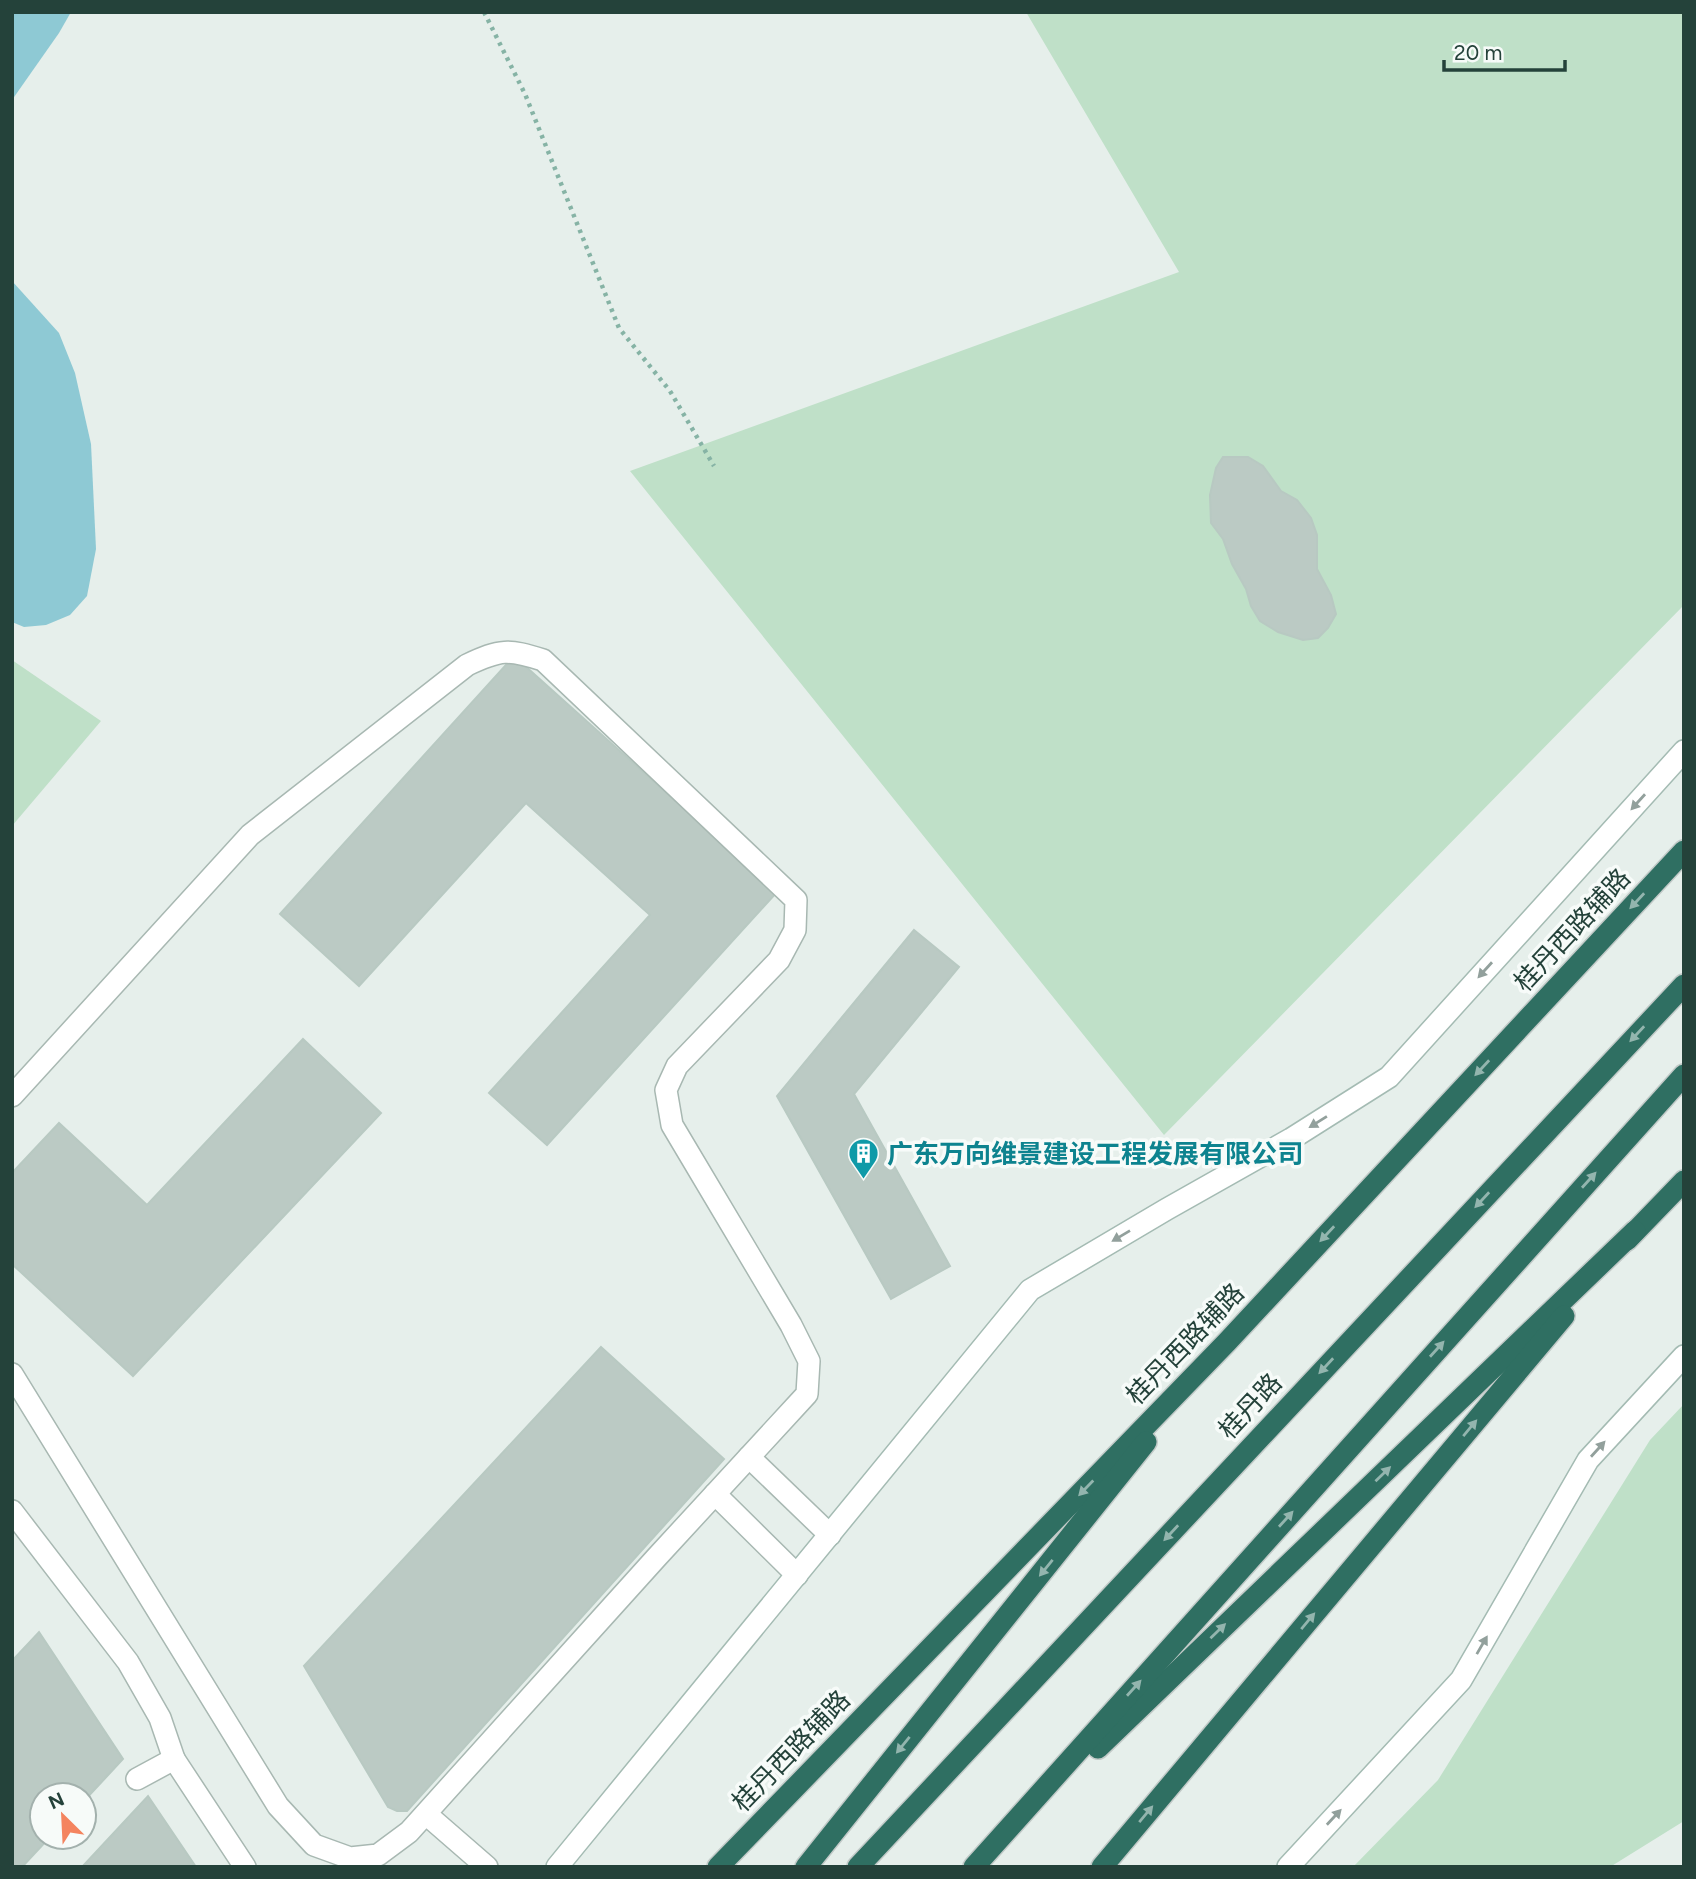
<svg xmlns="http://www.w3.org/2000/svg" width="1696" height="1879" viewBox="0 0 1696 1879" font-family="Figtree,'Noto Sans SC',sans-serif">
  <rect width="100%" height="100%" fill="#e6efeb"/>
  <!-- green -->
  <g fill="#bfe0c8">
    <polygon points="1026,12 1684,12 1684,605 1164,1135 630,471 1179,272"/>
    <polygon points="12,660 101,721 12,826"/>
    <polygon points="1684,1404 1684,1821 1610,1867 1353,1867 1438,1780 1650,1440"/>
  </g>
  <!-- water -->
  <g fill="#8ec9d4">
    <polygon points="12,12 71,12 59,33 12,100"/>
    <polygon points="12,281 59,333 75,373 91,444 96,549 87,596 70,615 46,625 24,627 12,622"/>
  </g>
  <!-- building -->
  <g fill="#bbcac4" stroke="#b8c9c2" stroke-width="2">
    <polygon points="1223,457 1248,457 1263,466 1281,491 1297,500 1311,518 1317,535 1317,569 1331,595 1336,614 1328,628 1318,638 1303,640 1278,632 1260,621 1251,606 1246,589 1232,564 1223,539 1211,523 1210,495 1216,468"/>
    <polygon points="514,656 777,892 547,1145 489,1093 650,915 526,803 359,986 280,914"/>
    <polygon points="914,930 959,967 854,1094 950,1266 891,1299 777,1096"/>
    <polygon points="303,1039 381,1113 133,1376 12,1264 12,1173 59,1123 147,1205"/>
    <polygon points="601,1347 724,1459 407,1811 397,1811 388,1807 304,1666"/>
    <polygon points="39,1632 123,1759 84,1801 84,1795 42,1795 42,1837 50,1837 22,1867 12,1867 12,1661"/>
    <polygon points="148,1796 196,1867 82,1867"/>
  </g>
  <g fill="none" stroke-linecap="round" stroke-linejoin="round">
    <defs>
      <g id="lane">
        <path d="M12,1096L250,835L467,665C501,649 508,649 543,660L796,900L795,930L779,960L677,1066L666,1090L672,1125L791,1325L809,1361L807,1394L656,1558L409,1832L378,1855L350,1858L314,1845L278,1806L12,1374"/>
        <polyline points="749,1457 830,1535"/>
        <polyline points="715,1494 797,1575"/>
        <polyline points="12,1511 128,1662 160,1718 174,1759 137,1779"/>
        <polyline points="426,1814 487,1867"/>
      </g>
      <polyline id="street" points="174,1759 245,1867"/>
      <g id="secondary">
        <polyline points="557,1867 1030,1290 1167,1209 1291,1139 1389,1077 1684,751"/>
        <polyline points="1288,1867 1461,1680 1588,1460 1684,1356"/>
      </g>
      <g id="highway">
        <polyline points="1627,1240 1684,1181"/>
        <polyline points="1098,1748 1635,1231"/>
        <polyline points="718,1867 1227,1342 1684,851"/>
        <polyline points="806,1867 1146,1442"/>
        <polyline points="858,1867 1684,985"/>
        <polyline points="974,1867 1684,1075"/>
        <polyline points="1102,1867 1564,1316"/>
      </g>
    </defs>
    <!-- lane casing -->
    <use href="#lane" stroke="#a8b8b2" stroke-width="24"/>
    <!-- street casing -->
    <use href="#street" stroke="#a8b8b2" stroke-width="24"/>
    <!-- secondary casing -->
    <use href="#secondary" stroke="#a4bbb3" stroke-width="24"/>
    <!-- highway casing -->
    <use href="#highway" stroke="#c2cac8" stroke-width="24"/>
    <!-- path -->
    <polyline stroke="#86b3a5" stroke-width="4.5" stroke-dasharray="3.5 5" stroke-linecap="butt" points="484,12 525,94 619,328 670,391 714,466"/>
    <!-- lane -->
    <use href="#lane" stroke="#fff" stroke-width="21"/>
    <!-- street -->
    <use href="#street" stroke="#fff" stroke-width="21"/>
    <!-- secondary -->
    <use href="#secondary" stroke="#fff" stroke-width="21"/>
    <!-- highway -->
    <use href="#highway" stroke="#2f6f62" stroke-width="21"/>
  </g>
  <!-- one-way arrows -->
  <defs><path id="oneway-solid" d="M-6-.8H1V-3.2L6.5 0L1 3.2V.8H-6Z" transform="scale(1.75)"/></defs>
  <g fill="#92a09c">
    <use href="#oneway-solid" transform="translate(1638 802) rotate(132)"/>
    <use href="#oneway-solid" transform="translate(1485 970) rotate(132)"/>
    <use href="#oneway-solid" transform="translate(1318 1122) rotate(148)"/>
    <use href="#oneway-solid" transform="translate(1121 1236) rotate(149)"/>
    <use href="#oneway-solid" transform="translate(1598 1449) rotate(-48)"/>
    <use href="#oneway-solid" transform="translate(1482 1645) rotate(-60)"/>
    <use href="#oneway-solid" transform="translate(1334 1817) rotate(-47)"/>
  </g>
  <g fill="#93b5ae">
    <use href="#oneway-solid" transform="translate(1637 901) rotate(133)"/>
    <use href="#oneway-solid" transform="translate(1637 1034) rotate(133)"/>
    <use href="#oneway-solid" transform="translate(1482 1068) rotate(133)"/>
    <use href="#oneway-solid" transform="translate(1589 1180) rotate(-48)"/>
    <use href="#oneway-solid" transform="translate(1482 1200) rotate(133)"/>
    <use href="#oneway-solid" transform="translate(1327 1234) rotate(133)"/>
    <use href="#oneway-solid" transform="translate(1437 1349) rotate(-48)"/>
    <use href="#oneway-solid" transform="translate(1326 1366) rotate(133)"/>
    <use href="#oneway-solid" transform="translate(1470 1428) rotate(-50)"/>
    <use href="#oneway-solid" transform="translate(1383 1474) rotate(-44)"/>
    <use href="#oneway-solid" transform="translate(1086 1488) rotate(134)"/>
    <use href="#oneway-solid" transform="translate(1286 1519) rotate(-48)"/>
    <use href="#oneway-solid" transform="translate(1171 1533) rotate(133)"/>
    <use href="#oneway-solid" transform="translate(1046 1568) rotate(129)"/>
    <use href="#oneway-solid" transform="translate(1308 1621) rotate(-50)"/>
    <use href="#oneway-solid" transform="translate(1218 1631) rotate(-44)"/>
    <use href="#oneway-solid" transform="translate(1134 1688) rotate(-48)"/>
    <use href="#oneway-solid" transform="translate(903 1745) rotate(129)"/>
    <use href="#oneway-solid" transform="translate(1146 1814) rotate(-50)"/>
  </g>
  <!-- icons -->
  <defs>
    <symbol id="building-pin" viewBox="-11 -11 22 30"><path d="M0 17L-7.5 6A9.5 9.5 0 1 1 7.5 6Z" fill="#0f9aa8" stroke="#f7fbf9"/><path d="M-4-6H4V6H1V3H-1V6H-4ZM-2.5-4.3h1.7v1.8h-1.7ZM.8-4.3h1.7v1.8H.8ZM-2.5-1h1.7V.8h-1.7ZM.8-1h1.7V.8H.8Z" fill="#fff"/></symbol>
  </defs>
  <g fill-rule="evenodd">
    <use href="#building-pin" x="846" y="1136" width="35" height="47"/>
  </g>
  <g text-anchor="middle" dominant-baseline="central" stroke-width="7" stroke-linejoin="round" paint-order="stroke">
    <!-- street labels -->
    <g font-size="26" fill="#24423a" stroke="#f7fbf9">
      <text transform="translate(1572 930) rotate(-47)">桂丹西路辅路</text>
      <text transform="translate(1185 1344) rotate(-46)">桂丹西路辅路</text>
      <text transform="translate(1250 1406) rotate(-47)">桂丹路</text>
      <text transform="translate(791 1751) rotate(-46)">桂丹西路辅路</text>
    </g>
    <!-- culture labels -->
    <g font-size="26" font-weight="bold" fill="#0d838f" stroke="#f7fbf9" text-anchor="start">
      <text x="887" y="1154">广东万向维景建设工程发展有限公司</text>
    </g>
  </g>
  <!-- border -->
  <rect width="1696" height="1879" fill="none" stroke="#24423a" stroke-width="28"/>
  <!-- north arrow -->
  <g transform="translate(63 1816) rotate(336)"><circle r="33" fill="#f7fbf9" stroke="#a3b1ad" stroke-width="2"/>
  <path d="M0-5L12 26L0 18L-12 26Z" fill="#f4845f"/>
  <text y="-10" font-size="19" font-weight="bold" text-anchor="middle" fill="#24423a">N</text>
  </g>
  <!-- scale -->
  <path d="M1444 60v10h121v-10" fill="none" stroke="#24423a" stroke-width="3.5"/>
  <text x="1454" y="60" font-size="21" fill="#24423a" stroke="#f7fbf9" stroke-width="5" paint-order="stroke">20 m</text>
</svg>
